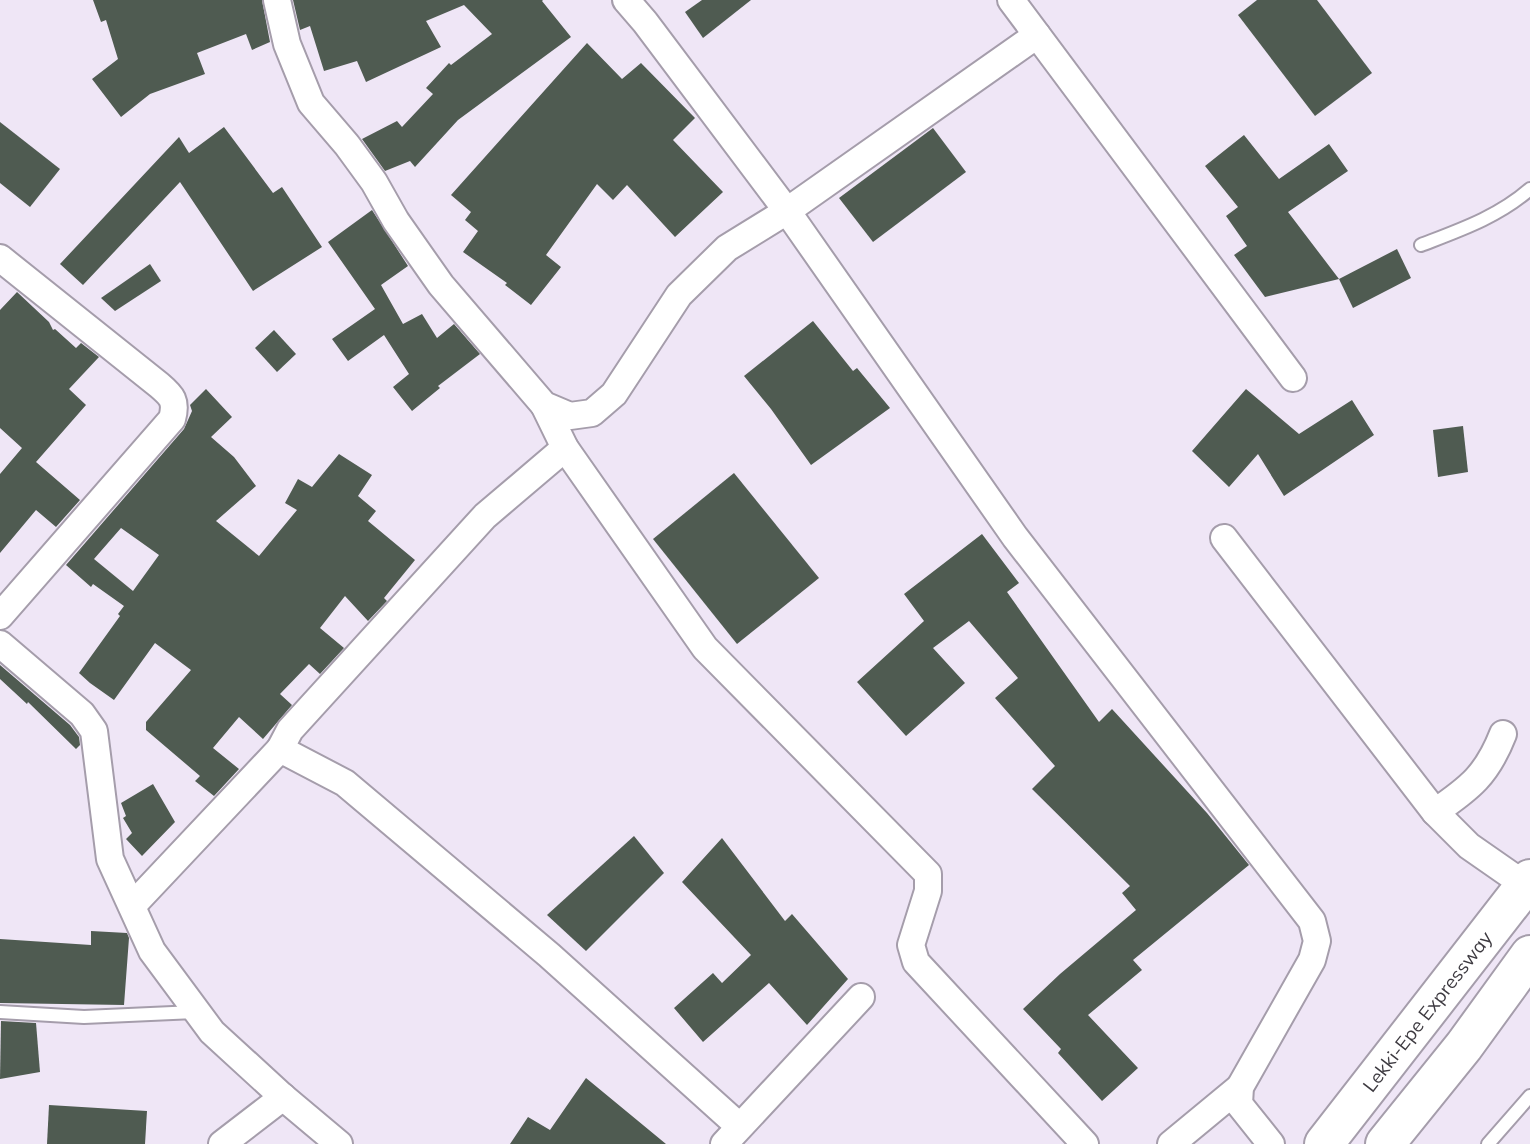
<svg xmlns="http://www.w3.org/2000/svg" width="1530" height="1144" viewBox="0 0 1530 1144" font-family="Mulish,sans-serif">
  <rect width="100%" height="100%" fill="#efe6f6"/>
  <!-- building -->
  <g fill="#4f5b51" fill-rule="evenodd">
    <polygon points="93,0 262,0 270,42 252,50 246,34 197,53 205,74 150,94 121,117 92,79 118,59 106,20 101,22"/>
    <polygon points="293,0 543,0 542,1 571,37 458,120 415,167 410,161 385,171 362,139 397,121 402,127 433,94 426,88 449,63 451,65 492,34 464,5 426,21 441,47 366,82 357,61 324,71 310,26 300,30"/>
    <polygon points="702,0 751,0 703,38 685,12"/>
    <polygon points="1257,0 1317,0 1372,73 1315,116 1238,15"/>
    <polygon points="587,43 622,79 641,63 695,118 673,140 723,192 675,237 627,185 613,200 597,184 546,255 561,267 531,305 505,285 507,283 463,252 478,231 465,220 471,212 451,195"/>
    <polygon points="0,122 60,169 30,207 0,183"/>
    <polygon points="224,127 273,193 282,187 322,247 253,291 180,182 83,285 60,264 179,137 189,153"/>
    <polygon points="933,128 966,172 873,242 839,198"/>
    <polygon points="1244,135 1279,179 1329,144 1348,171 1288,212 1339,279 1265,297 1234,255 1247,246 1226,216 1238,207 1205,166"/>
    <polygon points="372,210 408,266 381,285 403,324 422,314 437,338 454,324 480,354 438,386 440,388 412,411 393,387 409,374 384,335 348,361 332,339 375,309 328,242"/>
    <polygon points="1397,249 1411,278 1353,308 1339,279"/>
    <polygon points="150,264 161,281 115,311 101,298"/>
    <polygon points="17,292 49,322 53,330 55,329 76,348 81,343 99,357 69,389 86,405 36,462 80,500 56,527 36,510 0,553 0,474 22,448 0,428 0,310"/>
    <polygon points="813,321 853,371 857,368 890,408 811,465 771,409 744,376"/>
    <polygon points="274,330 296,354 277,372 255,348"/>
    <path d="M206,389L232,417L211,437L234,457L256,486L216,521L259,556L297,510L285,503L298,479L312,487L339,454L372,475L358,496L376,511L368,521L415,560L384,598L387,601L368,621L345,596L320,628L344,648L320,674L309,664L280,694L292,705L263,739L239,717L213,748L239,769L214,796L195,781L200,776L146,730V722L191,670L155,643L114,700L90,683L79,673L120,616L118,614L124,606L93,584L91,587L66,565L184,429L192,411L190,405ZM121,528L159,555L133,591L94,559Z"/>
    <polygon points="1246,389 1299,434 1352,400 1374,435 1284,496 1258,454 1229,487 1192,451"/>
    <polygon points="1463,426 1468,472 1438,477 1433,430"/>
    <polygon points="734,473 819,578 737,644 653,539"/>
    <polygon points="982,534 1019,583 1007,592 1099,722 1112,709 1207,813 1249,865 1133,960 1142,970 1088,1015 1138,1068 1102,1101 1058,1053 1061,1049 1023,1009 1060,974 1136,910 1122,893 1130,886 1032,789 1055,766 995,698 1018,678 969,621 933,648 965,683 906,736 857,682 924,621 904,594"/>
    <polygon points="0,665 70,725 79,737 80,745 76,749 28,702 27,704 0,679"/>
    <polygon points="153,784 175,822 142,856 126,839 132,833 123,818 126,816 121,803"/>
    <polygon points="634,836 664,873 586,951 547,915"/>
    <polygon points="722,838 785,921 792,914 848,979 807,1025 769,983 703,1042 674,1008 713,973 722,983 751,955 682,882"/>
    <polygon points="91,931 127,933 129,938 124,1005 0,1003 0,939 91,945"/>
    <polygon points="1,1021 36,1023 40,1072 0,1079"/>
    <polygon points="586,1078 666,1144 510,1144 528,1117 550,1130"/>
    <polygon points="49,1105 147,1111 145,1144 47,1144"/>
  </g>
  <g fill="none" stroke-linecap="round" stroke-linejoin="round">
    <defs>
      <g id="lane">
        <path d="M1421,245C1460,230 1498,217 1530,189"/>
        <polyline points="0,1012 84,1017 195,1012"/>
        <polyline points="1488,1144 1530,1096"/>
      </g>
      <g id="street">
        <polyline points="277,0 287,44 311,103 347,145 374,182 396,221 441,285 544,405 570,416 592,413 614,394 679,295 727,248 787,211 1037,35"/>
        <polyline points="626,0 645,22 787,211 1015,537 1312,921 1317,941 1312,960 1240,1087 1239,1104 1271,1144"/>
        <polyline points="1011,0 1293,378"/>
        <path d="M0,258L159,385C172,396 177,401 172,419L0,616"/>
        <polyline points="544,405 565,448 705,648 928,874 928,891 911,945 916,962 1085,1144"/>
        <polyline points="1224,538 1435,812 1469,846 1525,885"/>
        <polyline points="0,644 82,714 94,731 110,859 152,951 212,1032 283,1097 339,1144"/>
        <polyline points="280,749 290,730 485,516 565,448"/>
        <path d="M1435,812C1470,788 1487,775 1503,734"/>
        <polyline points="132,906 280,749 345,783 549,955 739,1126"/>
        <polyline points="222,1144 283,1097"/>
        <polyline points="724,1144 861,997"/>
        <polyline points="1171,1144 1240,1087"/>
      </g>
      <g id="highway">
        <path id="s1" d="M1324,1144L1530,879"/>
        <polyline points="1385,1144 1464,1046 1530,955"/>
      </g>
    </defs>
    <!-- lane casing -->
    <use href="#lane" stroke="#a59dab" stroke-width="16"/>
    <!-- street casing -->
    <use href="#street" stroke="#a59dab" stroke-width="30"/>
    <!-- highway casing -->
    <use href="#highway" stroke="#a59dab" stroke-width="42"/>
    <!-- lane -->
    <use href="#lane" stroke="#fff" stroke-width="12"/>
    <!-- street -->
    <use href="#street" stroke="#fff" stroke-width="26"/>
    <!-- highway -->
    <use href="#highway" stroke="#fff" stroke-width="38"/>
  </g>
  <g text-anchor="middle" dominant-baseline="central" stroke-width="7" stroke-linejoin="round" paint-order="stroke">
    <!-- street labels -->
    <g font-size="19" fill="#3e3b41" stroke="#faf5ff">
      <text stroke="none"><textPath href="#s1" startOffset="168">Lekki-Epe Expressway</textPath></text>
    </g>
  </g>
</svg>
